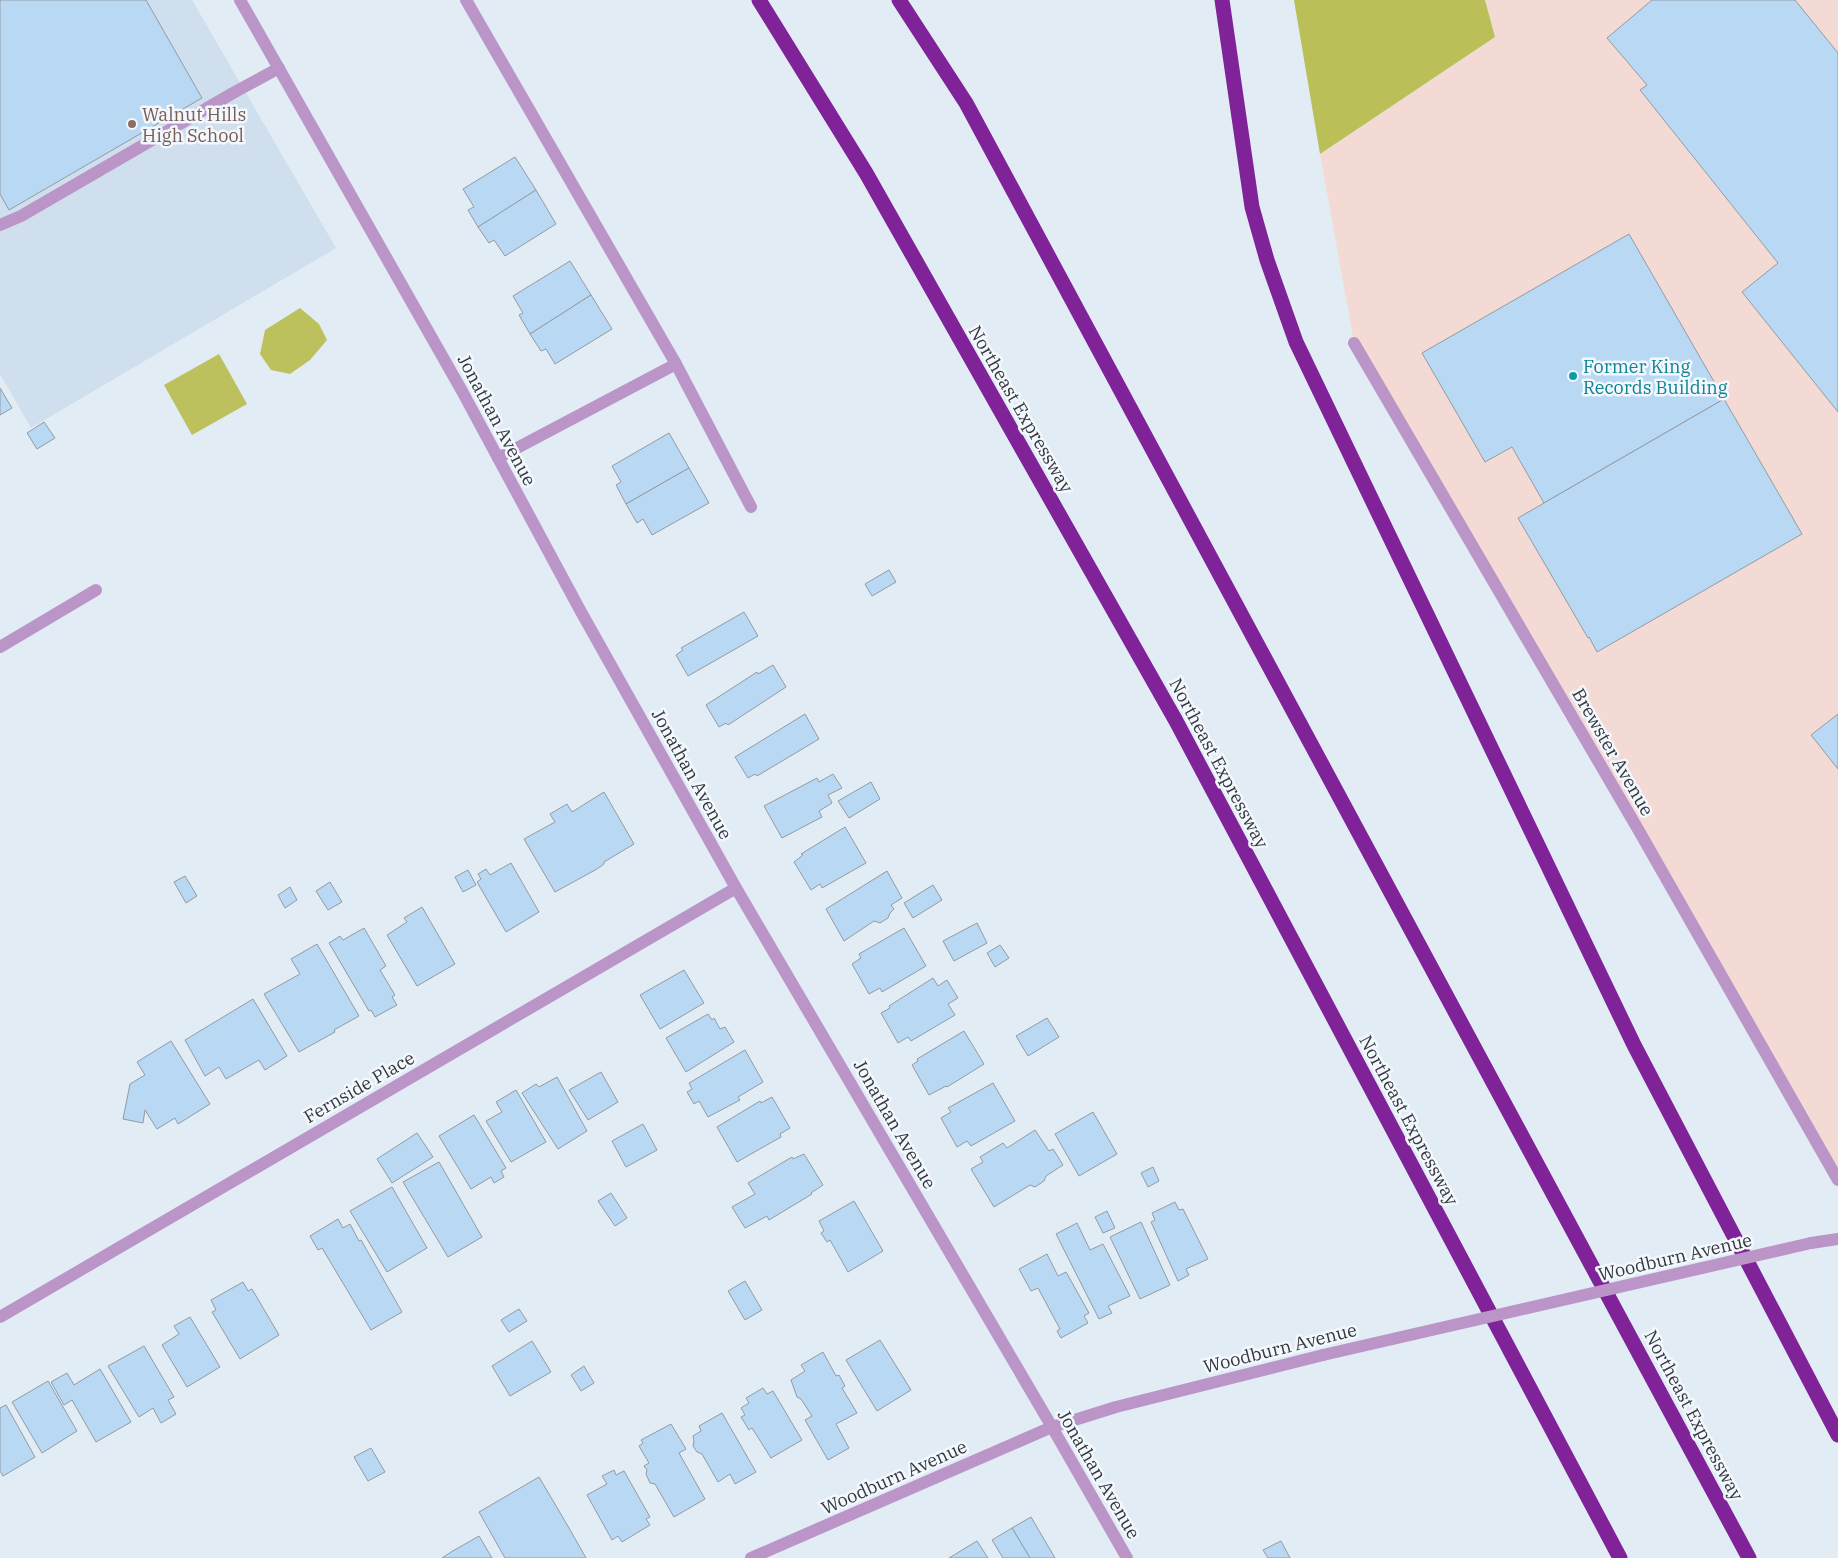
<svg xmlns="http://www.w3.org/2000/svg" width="1838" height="1558" viewBox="0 0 1838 1558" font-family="'IBM Plex Serif',serif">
  <rect width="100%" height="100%" fill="#e2ecf5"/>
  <!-- built -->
  <polygon fill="#d0dfed" points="0,0 192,0 336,248 31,428 0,374"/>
  <!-- industrial -->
  <polygon fill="#f4dad5" points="1485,0 1838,0 1838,1180 1354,343 1320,154 1495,37"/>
  <!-- green -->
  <g fill="#bcc15d">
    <polygon points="300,308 319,324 327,340 310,360 290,374 271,370 260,354 265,330"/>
    <polygon points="219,354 247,404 192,435 164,385"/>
  </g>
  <!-- forest -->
  <polygon fill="#babf57" points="1294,0 1485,0 1495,37 1320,154"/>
  <!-- building -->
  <g fill="#b9d8f4" stroke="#929ba3">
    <polygon points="0,0 146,0 202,98 9,210 0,194"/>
    <polygon points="1652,0 1795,0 1838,53 1838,412 1742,292 1778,263 1640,90 1647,85 1607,38"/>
    <polygon points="515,157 536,190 478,227 468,210 474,207 463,189"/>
    <polygon points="536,190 556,224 505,256 494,240 489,243 478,227"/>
    <polygon points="1629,234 1724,399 1544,503 1512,447 1485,462 1422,353"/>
    <polygon points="570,261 591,295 530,334 519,315 523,313 513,296"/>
    <polygon points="591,295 612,329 555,364 546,349 541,351 530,334"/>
    <polygon points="0,388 12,408 0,415"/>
    <polygon points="1724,399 1802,534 1597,652 1589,637 1588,638 1518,518"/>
    <polygon points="44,422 55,438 37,449 27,433"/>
    <polygon points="669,433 689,468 626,504 616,485 621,482 612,466"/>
    <polygon points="689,468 709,503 652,535 643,519 637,523 626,504"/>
    <polygon points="889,570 896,582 872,596 865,584"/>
    <polygon points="744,612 758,636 688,676 676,655 683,650 681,648"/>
    <polygon points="773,665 786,687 728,725 726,723 719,727 706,705 757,672 758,674"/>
    <polygon points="805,714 819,739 757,776 755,774 748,778 735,757"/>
    <polygon points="1838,714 1838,769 1811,735"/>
    <polygon points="833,774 842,788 828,795 832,803 819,811 822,817 782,838 764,806 817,778 819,782"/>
    <polygon points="871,782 880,799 849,818 838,801"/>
    <polygon points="604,792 634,844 604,862 604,864 597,869 555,892 524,839 555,822 550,814 567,804 572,812"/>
    <polygon points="845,827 866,863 822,888 820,884 811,890 794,862 803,855 801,854"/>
    <polygon points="511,863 539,912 506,932 477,882 481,879 478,874 486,869 490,875"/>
    <polygon points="468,870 476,885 463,892 455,877"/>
    <polygon points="887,871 902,898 891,905 894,909 890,913 888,918 880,923 874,921 844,941 826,909"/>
    <polygon points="185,876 197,896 186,903 174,882"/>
    <polygon points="330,882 342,902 328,910 316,891"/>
    <polygon points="933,885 942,900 913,918 904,903"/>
    <polygon points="290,887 297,900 285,908 278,895"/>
    <polygon points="422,907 455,964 417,986 387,935 407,922 404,918"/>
    <polygon points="977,923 987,943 954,961 943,941"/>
    <polygon points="364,928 386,966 380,970 395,995 392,997 397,1005 375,1017 371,1010 369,1011 329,943 340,936 343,940"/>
    <polygon points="904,928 926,966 882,992 880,988 869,994 852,964 861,958 859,954"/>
    <polygon points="317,944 359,1016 334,1030 335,1032 299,1052 264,994 300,974 291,959"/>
    <polygon points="1000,945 1009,958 995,967 987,953"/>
    <polygon points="684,970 704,1003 660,1029 640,995"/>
    <polygon points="933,978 938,986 947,980 958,998 948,1004 955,1015 911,1041 908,1037 898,1043 881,1013 890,1008 889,1006"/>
    <polygon points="253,999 287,1056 265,1070 259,1060 226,1079 219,1067 205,1076 185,1040"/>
    <polygon points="708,1014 712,1020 714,1018 720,1029 725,1027 734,1042 686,1072 666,1038"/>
    <polygon points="1047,1018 1059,1037 1028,1056 1016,1036"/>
    <polygon points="964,1031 984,1064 947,1087 946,1086 929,1095 912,1065 918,1061 917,1059"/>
    <polygon points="171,1041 210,1104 178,1124 175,1118 157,1129 145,1110 143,1123 123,1119 130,1084 145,1075 137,1062"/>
    <polygon points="745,1050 763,1082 738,1097 740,1100 708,1117 699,1101 694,1104 687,1092 692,1089 689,1083"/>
    <polygon points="601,1072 618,1102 588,1120 569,1090"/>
    <polygon points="557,1077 587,1131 558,1149 522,1093 536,1084 539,1087"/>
    <polygon points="993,1083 1015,1121 971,1146 967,1141 957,1147 941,1118 951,1112 948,1108"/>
    <polygon points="516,1090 546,1142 511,1162 486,1121 502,1112 496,1102"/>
    <polygon points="772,1097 790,1128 780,1134 781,1137 737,1162 717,1127 760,1101 761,1103"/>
    <polygon points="1093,1112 1117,1154 1079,1176 1055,1134"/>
    <polygon points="474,1115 506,1168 501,1171 504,1177 494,1183 491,1177 471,1189 439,1136"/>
    <polygon points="643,1124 657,1150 626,1167 612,1141"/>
    <polygon points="1035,1130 1049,1151 1053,1149 1063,1165 1046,1176 1044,1181 1035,1187 1030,1185 994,1207 971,1169 983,1162 980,1157 1003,1143 1007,1148"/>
    <polygon points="417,1133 433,1157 392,1183 377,1159"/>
    <polygon points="804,1154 823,1185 811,1193 812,1194 769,1220 767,1216 745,1228 732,1207 755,1194 748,1183 792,1157 793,1159"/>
    <polygon points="439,1162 482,1237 448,1257 403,1182"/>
    <polygon points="1153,1167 1159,1181 1148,1187 1141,1173"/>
    <polygon points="392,1187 427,1248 387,1272 350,1211"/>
    <polygon points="611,1193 627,1218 615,1226 598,1201"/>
    <polygon points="854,1201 883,1251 848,1272 830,1240 827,1242 821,1233 824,1231 819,1221"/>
    <polygon points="1175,1202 1179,1210 1183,1209 1208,1259 1186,1269 1189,1275 1178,1281 1151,1222 1155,1220 1152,1213"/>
    <polygon points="1107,1211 1115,1228 1103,1233 1095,1217"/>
    <polygon points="338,1219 343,1228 350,1224 359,1241 361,1240 402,1312 371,1330 322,1248 318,1250 310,1236"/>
    <polygon points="1141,1222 1170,1285 1140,1299 1110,1237"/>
    <polygon points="1077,1223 1090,1250 1103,1244 1130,1296 1108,1306 1112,1313 1099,1319 1056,1234"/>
    <polygon points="1047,1254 1058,1276 1066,1272 1089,1313 1084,1316 1088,1323 1061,1338 1057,1331 1060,1329 1038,1288 1031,1291 1019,1269"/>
    <polygon points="745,1281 762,1310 745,1320 728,1291"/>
    <polygon points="243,1282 248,1291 252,1289 279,1335 240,1359 212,1312 216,1310 211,1300"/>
    <polygon points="519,1309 527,1321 509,1332 501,1320"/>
    <polygon points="190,1317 220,1367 187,1387 162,1345 179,1334 174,1326"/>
    <polygon points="880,1340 911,1390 877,1411 846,1360"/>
    <polygon points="532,1341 551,1372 510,1396 492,1366"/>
    <polygon points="144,1346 174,1397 168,1400 176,1414 161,1423 153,1408 139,1417 108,1366"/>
    <polygon points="823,1352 836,1376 839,1375 845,1386 842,1388 857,1413 836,1424 849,1448 828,1460 805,1420 812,1416 801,1399 797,1397 791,1380 805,1371 801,1365"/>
    <polygon points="584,1366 594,1383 581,1391 571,1375"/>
    <polygon points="100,1369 131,1422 96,1442 72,1400 64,1405 51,1382 67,1373 74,1385"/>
    <polygon points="48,1381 77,1431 42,1453 12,1402"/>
    <polygon points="763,1388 767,1394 773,1391 802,1440 771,1458 752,1428 749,1430 741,1417 745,1415 741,1408 749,1403 746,1398"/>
    <polygon points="6,1405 35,1457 3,1476 0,1471 0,1408"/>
    <polygon points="722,1413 756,1472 735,1484 730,1474 718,1482 702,1454 697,1452 693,1446 694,1441 693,1436 701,1431 699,1426"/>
    <polygon points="671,1424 686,1449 679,1453 705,1499 674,1517 655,1484 650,1483 646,1474 647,1470 644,1466 649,1463 639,1446 643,1443 641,1440"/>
    <polygon points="371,1448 385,1472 368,1481 354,1457"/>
    <polygon points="614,1470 616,1475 624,1471 650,1517 646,1519 650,1525 622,1542 618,1536 612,1540 587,1495 607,1484 602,1476"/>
    <polygon points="539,1477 569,1528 586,1558 505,1558 479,1512"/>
    <polygon points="1031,1517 1055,1558 1030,1558 1012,1528"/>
    <polygon points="1012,1528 1030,1558 1003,1558 992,1540"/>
    <polygon points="479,1536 492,1558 442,1558 451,1552"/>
    <polygon points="977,1541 988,1558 949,1558"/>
    <polygon points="1281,1541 1290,1558 1268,1558 1263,1550"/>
  </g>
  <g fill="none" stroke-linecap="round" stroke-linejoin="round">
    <!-- service -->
    <g stroke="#bb94c8" stroke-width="12">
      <polyline points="466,0 676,364 751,507"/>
      <polyline points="0,225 21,216 233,93 279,68"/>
      <polyline points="498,458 676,364"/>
    </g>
    <!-- minor -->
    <g stroke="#bb94c8" stroke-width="12">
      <polyline points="240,0 462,391 580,610 736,888 1052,1427 1127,1558"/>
      <polyline points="1354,343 1639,831 1838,1180"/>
      <polyline points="0,647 96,590"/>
      <polyline points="0,1317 736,888"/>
    </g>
    <!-- tertiary -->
    <g stroke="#bb94c8" stroke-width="12">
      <polyline points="1811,1243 1838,1239"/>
      <polyline points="751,1558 1052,1427 1116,1407 1323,1355"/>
    </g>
    <!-- motorway -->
    <g stroke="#802399" stroke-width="15">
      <polyline points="759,0 866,173 1176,721 1620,1558"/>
      <polyline points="899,0 966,103 1749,1558"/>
      <polyline points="1222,0 1252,207 1267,260 1296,342 1634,1045 1838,1435"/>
    </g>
    <!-- tertiary-bridge -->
    <polyline stroke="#bb94c8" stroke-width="12" points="1323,1355 1811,1243"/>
  </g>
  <!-- markers -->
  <circle fill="#8d6e63" stroke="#f3f8fe" stroke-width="2" cx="132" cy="124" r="5"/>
  <circle fill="#0f9aa8" stroke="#f3f8fe" stroke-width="2" cx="1573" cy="376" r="5"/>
  <g text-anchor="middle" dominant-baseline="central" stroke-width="5" stroke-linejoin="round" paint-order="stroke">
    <!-- education labels -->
    <g font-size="18" fill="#785e54" stroke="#f3f8fe" text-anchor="start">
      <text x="142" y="114">Walnut Hills<tspan x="142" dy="21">High School</tspan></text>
    </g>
    <!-- culture labels -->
    <g font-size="18" fill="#0d838f" stroke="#f3f8fe" text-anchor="start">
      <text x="1583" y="366">Former King<tspan x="1583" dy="21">Records Building</tspan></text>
    </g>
    <!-- street labels -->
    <g font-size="18" fill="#34373b" stroke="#f3f8fe">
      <text transform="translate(1021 409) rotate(60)">Northeast Expressway</text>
      <text transform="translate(497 420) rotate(62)">Jonathan Avenue</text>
      <text transform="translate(1613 752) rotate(60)">Brewster Avenue</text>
      <text transform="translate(1219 763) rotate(62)">Northeast Expressway</text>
      <text transform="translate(692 774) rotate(61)">Jonathan Avenue</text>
      <text transform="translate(359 1087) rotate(-30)">Fernside Place</text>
      <text transform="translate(1409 1120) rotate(62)">Northeast Expressway</text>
      <text transform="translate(895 1124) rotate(60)">Jonathan Avenue</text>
      <text transform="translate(1675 1257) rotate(-13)">Woodburn Avenue</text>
      <text transform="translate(1280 1348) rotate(-14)">Woodburn Avenue</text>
      <text transform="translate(1694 1415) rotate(62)">Northeast Expressway</text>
      <text transform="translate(1099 1474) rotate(60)">Jonathan Avenue</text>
      <text transform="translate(894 1477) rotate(-24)">Woodburn Avenue</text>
    </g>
  </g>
</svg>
